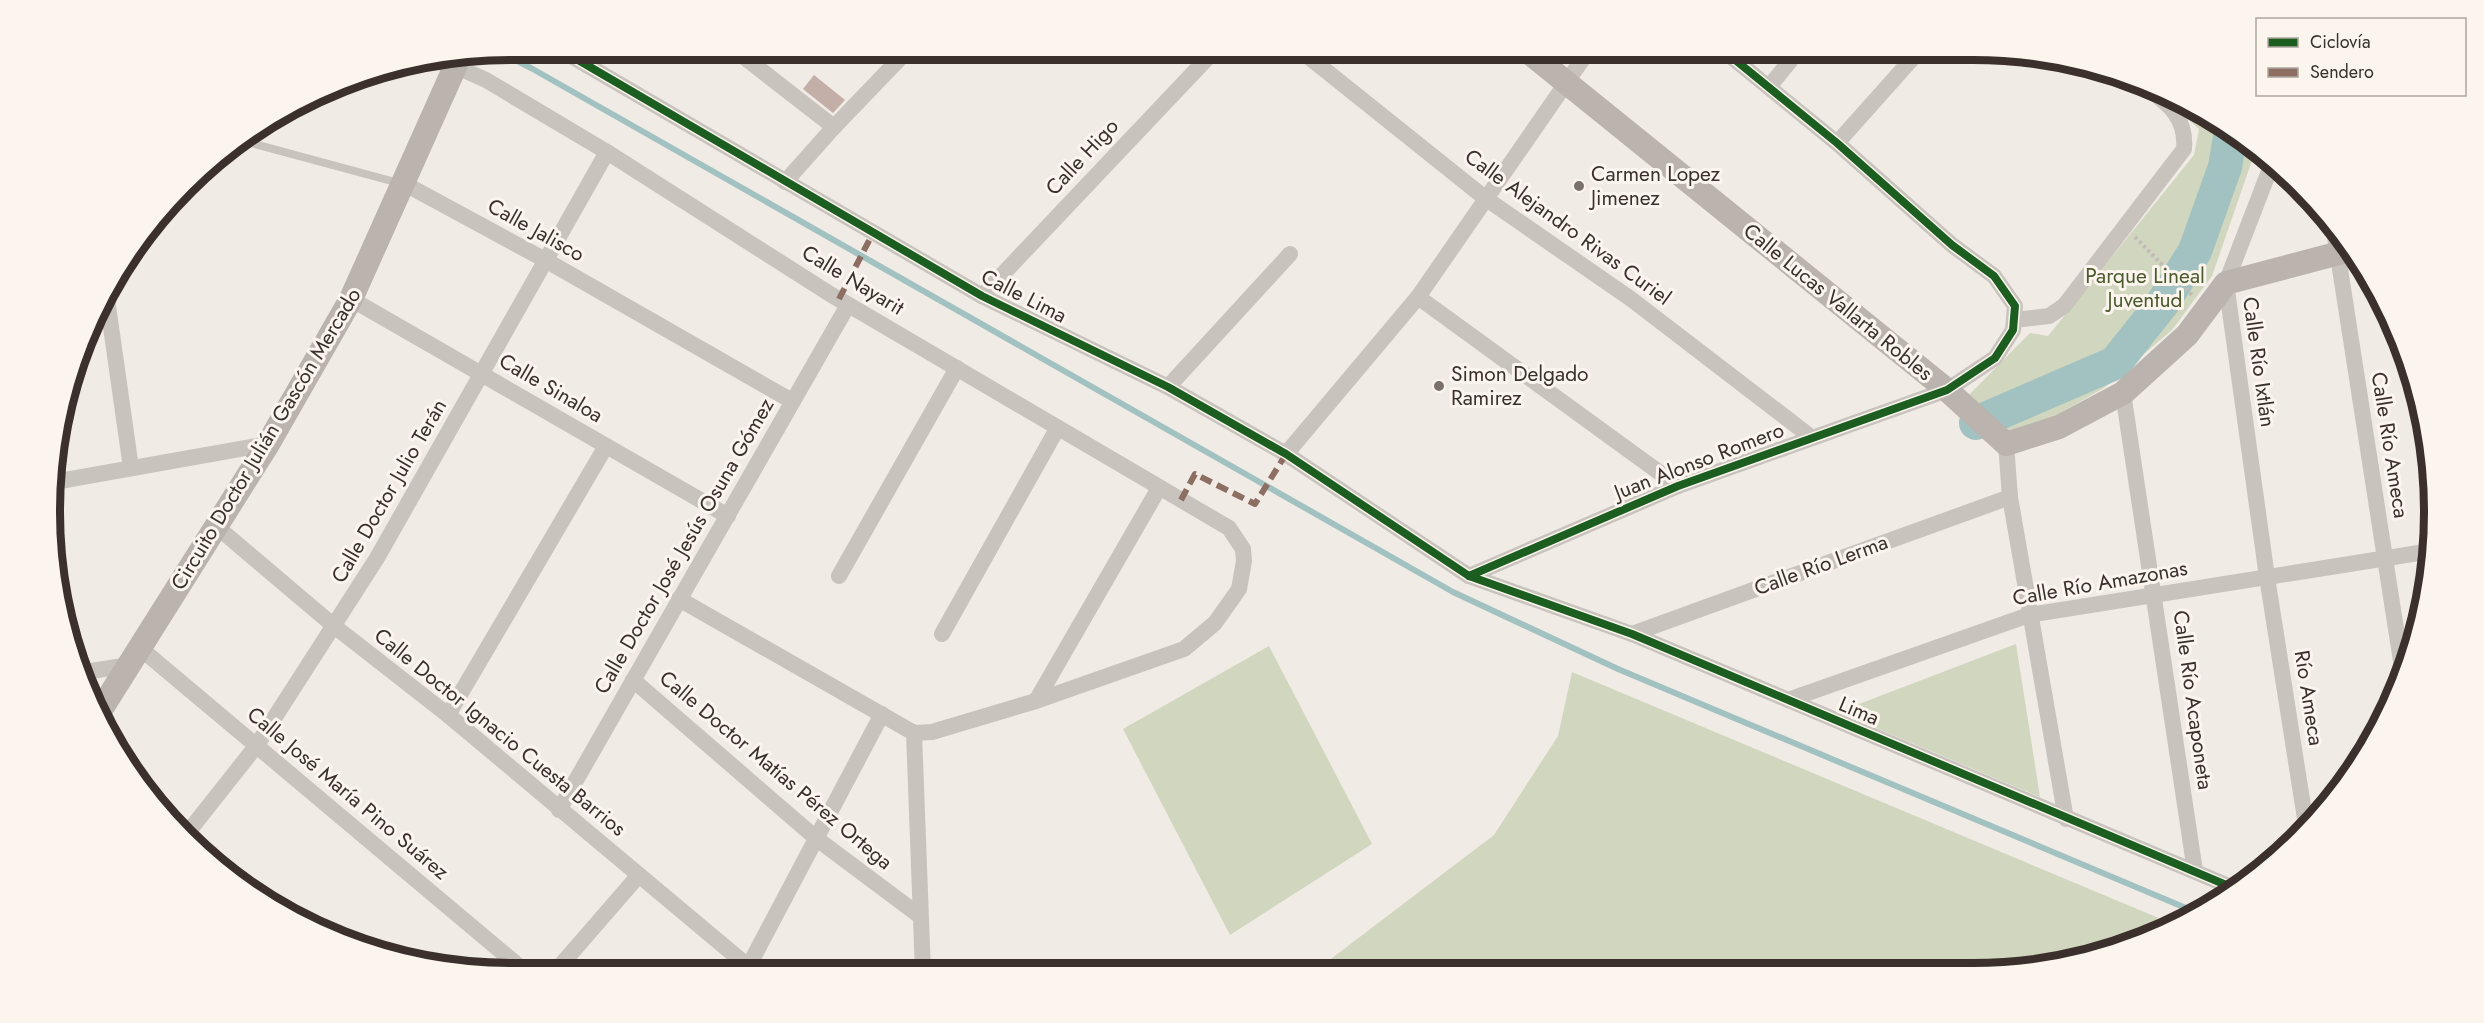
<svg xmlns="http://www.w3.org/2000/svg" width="2484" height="1023" viewBox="0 0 2484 1023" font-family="Jost,sans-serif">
  <rect width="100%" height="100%" fill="#f0ebe5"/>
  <!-- green -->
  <g fill="#d1d6bf">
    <polygon points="2153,88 2203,111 2256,149 2212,276 2172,330 2104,388 2009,442 1965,399 2030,333 2048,336 2194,155 2199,129"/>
    <polygon points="2016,644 2040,797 1838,712"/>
    <polygon points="1269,646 1372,844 1230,935 1123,729"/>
    <polygon points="1572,672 2173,924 2150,938 2033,969 1315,971 1494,835 1558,736"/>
  </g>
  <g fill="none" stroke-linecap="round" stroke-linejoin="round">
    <!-- stream -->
    <polyline stroke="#a1c2c1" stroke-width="6" points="499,52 531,68 1453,592 1618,669 2193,911"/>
    <!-- river -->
    <polyline stroke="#a1c2c1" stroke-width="34" points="1976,423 2115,363 2162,304 2195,251 2225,167 2231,131"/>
  </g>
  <!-- building -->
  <polygon fill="#c3afa7" points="814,75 845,100 833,113 803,89"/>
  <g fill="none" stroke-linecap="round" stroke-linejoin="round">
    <!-- path -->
    <polyline stroke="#c2bbb6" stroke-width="4" stroke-dasharray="3 3" stroke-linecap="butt" points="2135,237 2193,296"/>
    <!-- lane -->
    <polyline stroke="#c9c3be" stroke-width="8" points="240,140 399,183"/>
    <!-- street -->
    <g stroke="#c9c3be" stroke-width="16">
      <polyline points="561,50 982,296 1168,387 1286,454 1469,576 1632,634 2231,887"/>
      <polyline points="735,50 834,127"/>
      <polyline points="1300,50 1485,198 1631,299 1811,437"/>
      <polyline points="438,62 455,66 486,80 607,152 830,294 1229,528 1243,549 1244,561 1239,589 1215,623 1184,649 1036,701 932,732 914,733 679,599"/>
      <polyline points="1769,87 1799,50"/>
      <polyline points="1837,143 1920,50"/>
      <polyline points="2273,161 2226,283 2267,577 2306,825"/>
      <polyline points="785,182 834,127 908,50"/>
      <polyline points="405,184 547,261 792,401"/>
      <polyline points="2333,224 2403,674"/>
      <polyline points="106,292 131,468"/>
      <polyline points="982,296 1215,50"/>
      <polyline points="1418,297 1678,486"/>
      <polyline points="351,299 728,516"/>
      <path d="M2014,320L2049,316L2064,306L2184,149C2187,115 2165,102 2141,83"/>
      <polyline points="1168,387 1290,254"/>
      <polyline points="2123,393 2195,871"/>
      <polyline points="2006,444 2010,497 2066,819"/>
      <polyline points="1286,454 1418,297 1589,50"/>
      <polyline points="54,482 268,444"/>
      <polyline points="216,526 334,626 448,715 756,973"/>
      <polyline points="839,576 957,368"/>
      <polyline points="1469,576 1678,486 1947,390 1995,358 2013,330 2015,306 1994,276 1952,245 1837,143 1723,50"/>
      <polyline points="942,634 1057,429"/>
      <polyline points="1632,634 2010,497"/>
      <polyline points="140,648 527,973"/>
      <polyline points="85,672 129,665"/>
      <polyline points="633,680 817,839 920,916"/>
      <polyline points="1788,700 2029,615 2431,551"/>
      <polyline points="1036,701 1159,488"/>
      <polyline points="448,715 606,446"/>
      <polyline points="914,733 923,972"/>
      <polyline points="559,810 848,305"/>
      <polyline points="185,836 257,745 377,558 607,152"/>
      <polyline points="554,973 639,875"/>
      <polyline points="745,973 882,714"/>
    </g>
    <!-- secondary -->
    <g stroke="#bab3ae" stroke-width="24">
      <polyline points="1526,50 1947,390 2006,444 2059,427 2123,393 2187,335 2226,283 2351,250"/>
      <polyline points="100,711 268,444 351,299 459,58"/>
    </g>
    <!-- quiet -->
    <g stroke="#8d6e63" stroke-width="6" stroke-dasharray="12 6" stroke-linecap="butt">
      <polyline points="839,299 874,231"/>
      <polyline points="1181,500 1195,474 1255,504 1286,454"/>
    </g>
    <defs>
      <g id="cycleway">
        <polyline points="561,50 982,296 1168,387 1286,454 1469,576 1632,634 2231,887"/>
        <polyline points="1469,576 1678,486 1947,390 1995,358 2013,330 2015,306 1994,276 1952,245 1837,143 1723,50"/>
      </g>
    </defs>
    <!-- cycleway casing -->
    <use href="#cycleway" stroke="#fbf5ee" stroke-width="11"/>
    <!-- cycleway -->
    <use href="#cycleway" stroke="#1b5e20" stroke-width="8"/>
  </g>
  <!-- markers -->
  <g fill="#7a716c" stroke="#fbf5ee" stroke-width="2">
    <circle cx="1579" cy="186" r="6"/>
    <circle cx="1439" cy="386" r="6"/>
  </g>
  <g text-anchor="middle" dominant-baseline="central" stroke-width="6" stroke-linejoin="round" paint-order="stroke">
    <!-- street labels -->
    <g font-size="21" fill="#3b302b" stroke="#fbf5ee">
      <text transform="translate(1082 157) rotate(-47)">Calle Higo</text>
      <text transform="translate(1568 227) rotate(36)">Calle Alejandro Rivas Curiel</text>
      <text transform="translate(536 230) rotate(29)">Calle Jalisco</text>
      <text transform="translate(853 280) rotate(31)">Calle Nayarit</text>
      <text transform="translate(1024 296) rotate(27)">Calle Lima</text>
      <text transform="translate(1838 302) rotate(39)">Calle Lucas Vallarta Robles</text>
      <text transform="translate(2259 362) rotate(82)">Calle Río Ixtlán</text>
      <text transform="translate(551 388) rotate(30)">Calle Sinaloa</text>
      <text transform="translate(266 439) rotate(-59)">Circuito Doctor Julián Gascón Mercado</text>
      <text transform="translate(2390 445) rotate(81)">Calle Río Ameca</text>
      <text transform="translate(1699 461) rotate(-21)">Juan Alonso Romero</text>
      <text transform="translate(389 491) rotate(-60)">Calle Doctor Julio Terán</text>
      <text transform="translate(684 546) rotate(-60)">Calle Doctor José Jesús Osuna Gómez</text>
      <text transform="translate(1821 565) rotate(-20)">Calle Río Lerma</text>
      <text transform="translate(2100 583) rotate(-10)">Calle Río Amazonas</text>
      <text transform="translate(2309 698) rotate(81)">Río Ameca</text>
      <text transform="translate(2193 700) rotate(82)">Calle Río Acaponeta</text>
      <text transform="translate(1859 711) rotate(23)">Lima</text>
      <text transform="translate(500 732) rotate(39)">Calle Doctor Ignacio Cuesta Barrios</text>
      <text transform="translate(776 770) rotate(40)">Calle Doctor Matías Pérez Ortega</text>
      <text transform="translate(348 793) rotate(40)">Calle José María Pino Suárez</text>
    </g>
    <!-- poi labels -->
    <g font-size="21" fill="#3b302b" stroke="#fbf5ee" text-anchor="start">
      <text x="1591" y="174">Carmen Lopez<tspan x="1591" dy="24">Jimenez</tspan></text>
      <text x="1451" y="374">Simon Delgado<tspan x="1451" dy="24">Ramirez</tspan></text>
    </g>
    <!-- park labels -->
    <g font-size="21" fill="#4a5a2e" stroke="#fbf5ee">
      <text x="2145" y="276">Parque Lineal<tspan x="2145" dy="24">Juventud</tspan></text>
    </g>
  </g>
  <!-- crop -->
  <path d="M0 0H2484V1023H0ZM511 60H1973A451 451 0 0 1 2424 511V512A451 451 0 0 1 1973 963H511A451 451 0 0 1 60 512V511A451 451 0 0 1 511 60Z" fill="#fbf5ee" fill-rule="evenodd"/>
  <path fill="none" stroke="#3b302b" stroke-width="8" d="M511 60H1973A451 451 0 0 1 2424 511V512A451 451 0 0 1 1973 963H511A451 451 0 0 1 60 512V511A451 451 0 0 1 511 60Z"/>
  <!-- legend -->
  <rect x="2256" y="18" width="210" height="78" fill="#fbf5ee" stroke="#aea6a0" stroke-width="1.5"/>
  <rect x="2268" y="38" width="30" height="9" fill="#1b5e20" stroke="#aea6a0" stroke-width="1.5"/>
  <text x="2310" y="48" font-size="18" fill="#3b302b">Ciclovía</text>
  <rect x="2268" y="68" width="30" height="9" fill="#8d6e63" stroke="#aea6a0" stroke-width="1.5"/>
  <text x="2310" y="78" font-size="18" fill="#3b302b">Sendero</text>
</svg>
